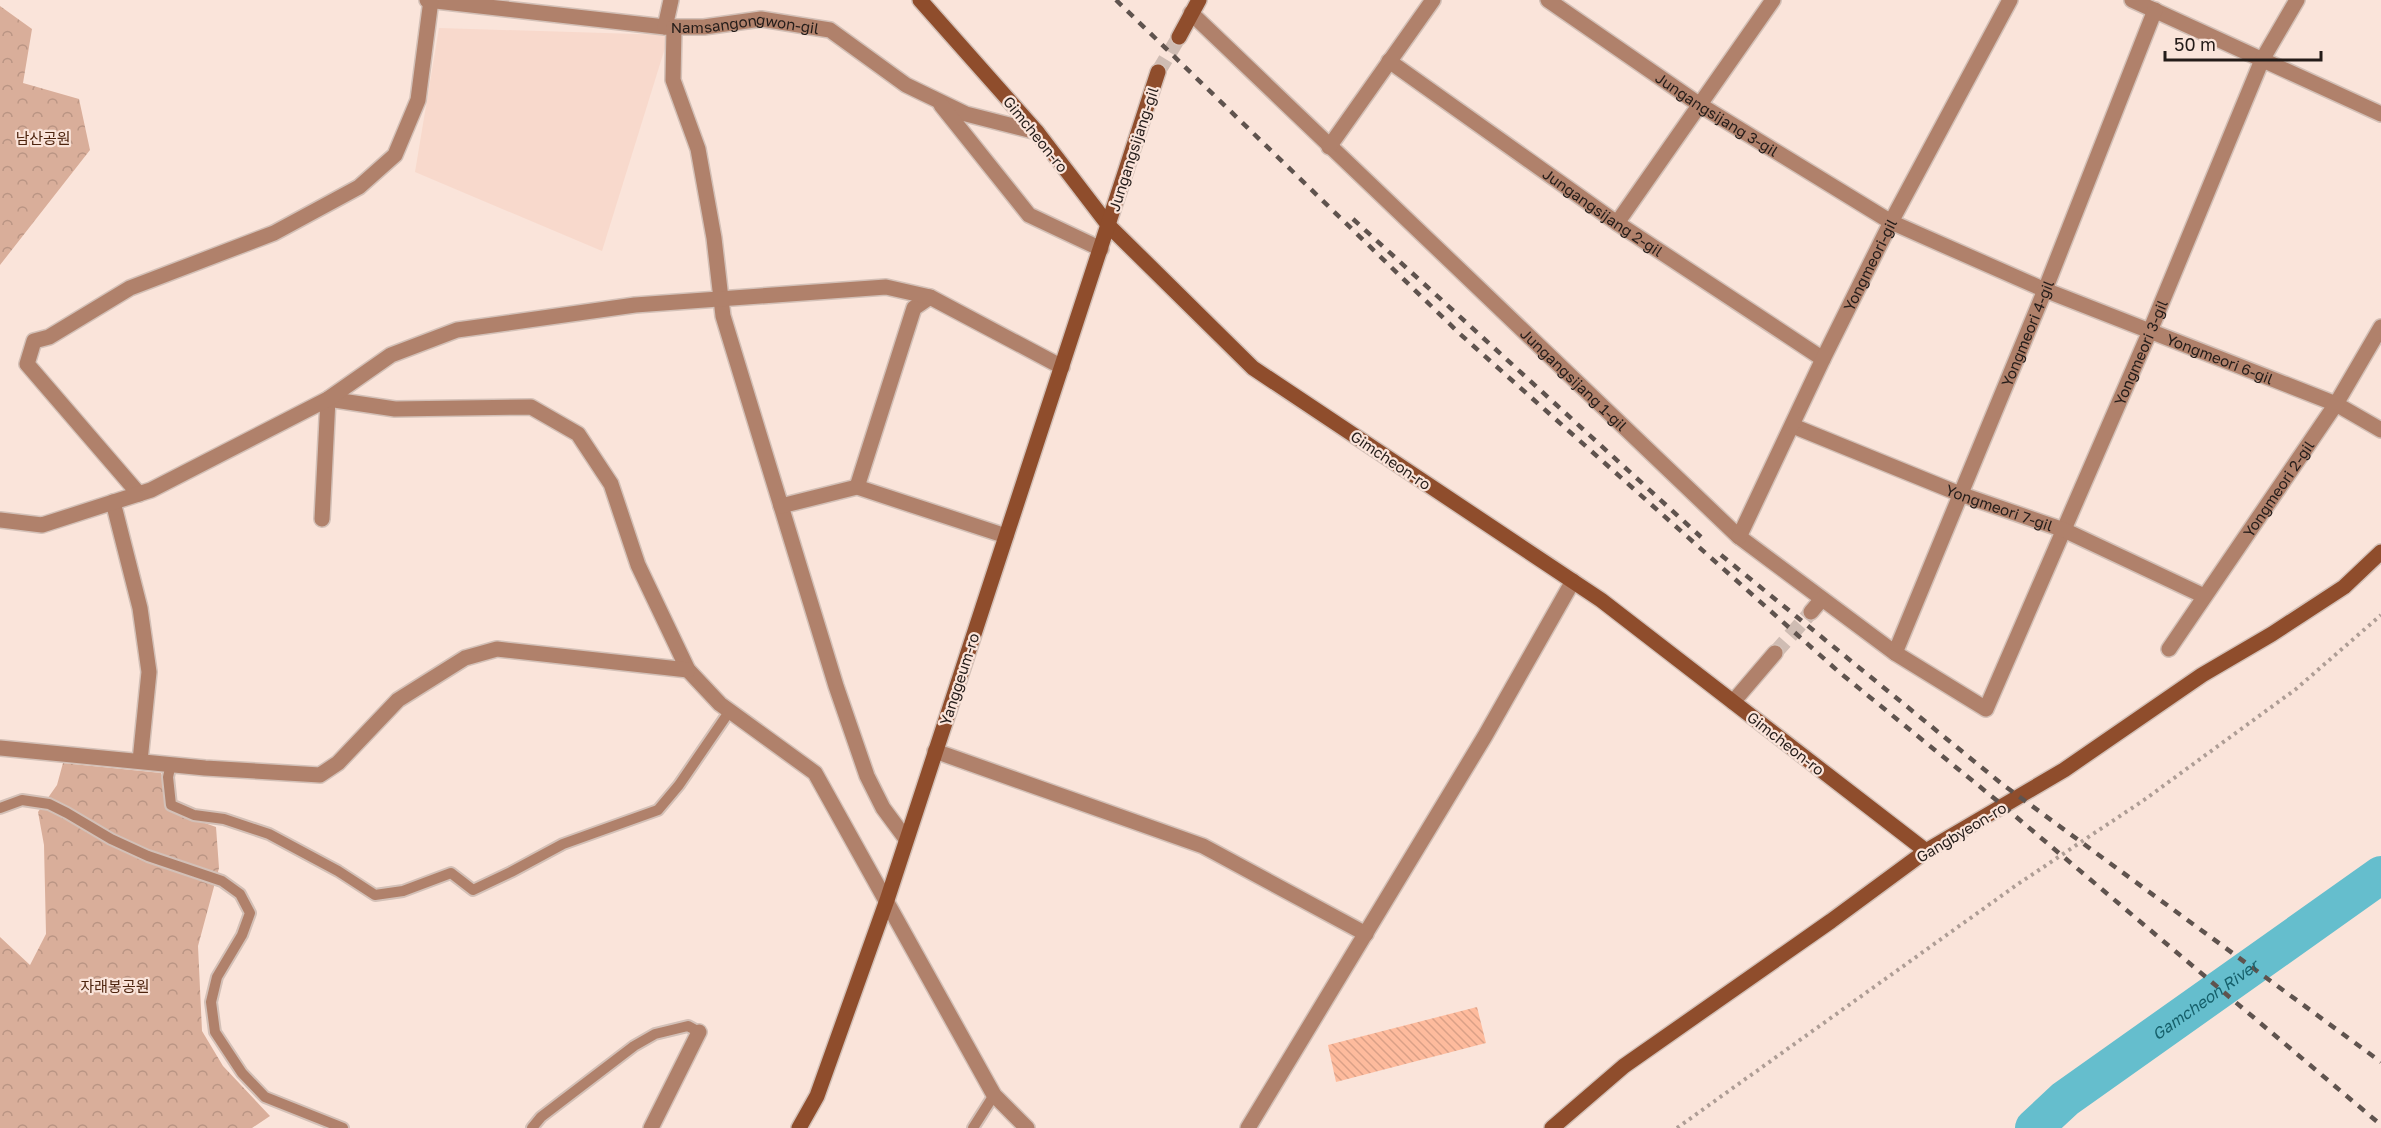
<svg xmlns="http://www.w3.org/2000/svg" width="2381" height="1128" viewBox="0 0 2381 1128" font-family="'Golos Text','Noto Sans KR',sans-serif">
  <defs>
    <pattern id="forest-crowns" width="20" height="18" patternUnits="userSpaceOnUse" patternTransform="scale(1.5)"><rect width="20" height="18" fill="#d9ae9a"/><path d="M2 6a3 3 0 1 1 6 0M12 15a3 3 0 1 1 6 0" fill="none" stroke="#ba9584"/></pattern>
    <pattern id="building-back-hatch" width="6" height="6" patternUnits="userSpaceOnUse" patternTransform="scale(1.5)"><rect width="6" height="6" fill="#febb9d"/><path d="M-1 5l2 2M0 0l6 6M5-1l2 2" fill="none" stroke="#daa087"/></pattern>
  </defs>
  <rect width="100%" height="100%" fill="#fae4da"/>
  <!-- built -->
  <polygon fill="#f8d9cc" points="439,28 669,35 602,251 415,172"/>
  <!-- forest -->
  <g fill="url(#forest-crowns)">
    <polygon points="0,6 32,29 23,83 79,99 90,150 0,265"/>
    <polygon points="63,763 161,773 174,812 216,827 219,868 198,946 202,1031 223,1066 270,1116 252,1128 0,1128 0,937 30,965 46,934 44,845 38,812 57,785"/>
  </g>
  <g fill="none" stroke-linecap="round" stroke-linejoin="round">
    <!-- river -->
    <path stroke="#65becd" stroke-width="38" id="s1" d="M2034,1128L2065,1099L2381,875"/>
  </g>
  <!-- building -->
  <polygon fill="url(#building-back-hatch)" points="1477,1007 1486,1043 1336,1082 1328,1045"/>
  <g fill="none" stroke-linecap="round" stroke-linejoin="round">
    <!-- street-tunnel -->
    <polyline stroke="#cfbcb3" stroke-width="15" stroke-dasharray="15 8" stroke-linecap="butt" points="1775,653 1811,612"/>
    <!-- secondary-tunnel -->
    <polyline stroke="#cfbcb3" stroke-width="15" stroke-dasharray="15 8" stroke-linecap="butt" points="1158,72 1179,37"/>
    <defs>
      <g id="lane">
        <polyline points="171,764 168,777 171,805 194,815 224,819 269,834 338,871 375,895 403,891 451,873 473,890 511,872 563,844 658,810 679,785 729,712"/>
        <polyline points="0,808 22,800 49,804 67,813 111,839 148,856 222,881 240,894 250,913 242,935 217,977 211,1002 215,1032 242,1073 265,1097 343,1128"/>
        <polyline points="532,1128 541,1117 634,1046 655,1034 688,1026 699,1032"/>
        <polyline points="973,1128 994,1095"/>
      </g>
      <g id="street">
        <path id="s2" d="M427,0L665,27H704L761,19L830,30L906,85L966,114L1037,132"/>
        <path id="s3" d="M1548,0L1700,105L1891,222L2045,290L2336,404L2381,430"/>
        <polyline points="2132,0 2381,114"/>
        <path id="s4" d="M1191,13L1738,536L1895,653L1986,709L2150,331L2262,60L2297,0"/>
        <polyline points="665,27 671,0"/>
        <polyline points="674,27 673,80 698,149 714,238 723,316 836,686 867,776 883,808 906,839"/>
        <path id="s5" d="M1389,61L1617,223L1823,359"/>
        <polyline points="941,105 1029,215 1101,249"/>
        <polyline points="1329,147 1433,0"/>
        <polyline points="1617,223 1773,0"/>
        <path id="s6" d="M1793,426L1960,494L2064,530L2204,596"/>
        <polyline points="857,487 914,308 930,297"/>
        <polyline points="139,494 27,364 34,341 49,337 130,288 274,233 359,187 395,155 418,100 431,0"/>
        <polyline points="113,502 140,608 149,672 140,761"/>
        <polyline points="781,506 857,487 1006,536"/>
        <polyline points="322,519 328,399 395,409 531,407 578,434 611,484 638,565 688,670 720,704 815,773 994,1095 1027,1128"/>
        <polyline points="0,520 42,525 151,490 328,399 391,355 457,330 635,305 886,287 930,297 1062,367"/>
        <path id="s7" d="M1739,537L1823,359L1891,222L2010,0"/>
        <polyline points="1811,612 1822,599"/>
        <path id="s8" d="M2169,649L2336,404L2381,327"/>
        <path id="s9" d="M1895,653L2045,290L2155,10"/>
        <polyline points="1733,702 1775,653"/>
        <polyline points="0,748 205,768 320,775 338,763 398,700 465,658 497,649 688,670"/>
        <polyline points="935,751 1203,846 1366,934"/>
        <polyline points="651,1128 699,1032"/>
        <polyline points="1248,1128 1485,736 1573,581"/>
      </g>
      <g id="secondary">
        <polyline points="920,0 1037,132 1109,226 1253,368 1601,600 1926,851"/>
        <polyline points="1179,37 1199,0"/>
        <polyline points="799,1128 817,1096 887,900 1158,72"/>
        <polyline points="1552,1128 1624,1066 1831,921 1926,851 2064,770 2202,675 2272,634 2344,587 2381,552"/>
      </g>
    </defs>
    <!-- lane casing -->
    <use href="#lane" stroke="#d3c0b7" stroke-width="14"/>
    <!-- street casing -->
    <use href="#street" stroke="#d3c0b7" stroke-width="18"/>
    <!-- secondary casing -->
    <use href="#secondary" stroke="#d3c0b7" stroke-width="18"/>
    <!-- path -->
    <polyline stroke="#ae9d95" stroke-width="4" stroke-dasharray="3 4.5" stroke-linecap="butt" points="1677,1128 2018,884 2144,800 2296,689 2381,615"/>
    <!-- lane -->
    <use href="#lane" stroke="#b0816b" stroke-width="10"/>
    <!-- street -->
    <use href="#street" stroke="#b0816b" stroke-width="15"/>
    <!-- secondary -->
    <use href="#secondary" stroke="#8f4d2c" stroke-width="15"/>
    <!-- rail -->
    <g stroke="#5f534e" stroke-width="4.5" stroke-dasharray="8 8" stroke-linecap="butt">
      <polyline points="1116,0 1460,334 1839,672 1995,799 2381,1125"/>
      <polyline points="1353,219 1701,537"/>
      <polyline points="1721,555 2002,784 2381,1062"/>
    </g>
  </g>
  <g text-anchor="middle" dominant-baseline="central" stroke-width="4.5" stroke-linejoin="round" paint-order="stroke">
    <!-- street labels -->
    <g font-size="15" fill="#241c19" stroke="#fae4da">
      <text stroke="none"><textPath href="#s2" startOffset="320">Namsangongwon-gil</textPath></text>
      <text stroke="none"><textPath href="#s3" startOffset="204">Jungangsijang 3-gil</textPath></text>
      <text transform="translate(1036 134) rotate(51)">Gimcheon-ro</text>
      <text transform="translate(1133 149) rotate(-72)">Jungangsijang-gil</text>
      <text stroke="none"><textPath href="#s5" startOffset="262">Jungangsijang 2-gil</textPath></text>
      <text stroke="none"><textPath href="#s7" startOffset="302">Yongmeori-gil</textPath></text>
      <text stroke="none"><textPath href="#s9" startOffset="346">Yongmeori 4-gil</textPath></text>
      <text stroke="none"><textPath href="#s4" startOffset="1448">Yongmeori 3-gil</textPath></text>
      <text stroke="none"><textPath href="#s3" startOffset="765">Yongmeori 6-gil</textPath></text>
      <text stroke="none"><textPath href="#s4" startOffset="530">Jungangsijang 1-gil</textPath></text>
      <text transform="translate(1391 460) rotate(34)">Gimcheon-ro</text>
      <text stroke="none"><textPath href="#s8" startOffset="194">Yongmeori 2-gil</textPath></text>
      <text stroke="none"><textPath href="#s6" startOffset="222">Yongmeori 7-gil</textPath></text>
      <text transform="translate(959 679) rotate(-72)">Yanggeum-ro</text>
      <text transform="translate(1786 743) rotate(38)">Gimcheon-ro</text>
      <text transform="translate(1961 832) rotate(-31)">Gangbyeon-ro</text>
    </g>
    <!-- park labels -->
    <g font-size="15" fill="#4d230d" stroke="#fae4da">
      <text x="43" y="138">남산공원</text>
      <text x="115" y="986">자래봉공원</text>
    </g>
    <!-- water labels -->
    <g font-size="16" font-style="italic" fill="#16606b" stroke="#fae4da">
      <text stroke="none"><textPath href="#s1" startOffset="214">Gamcheon River</textPath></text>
    </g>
  </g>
  <!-- scale -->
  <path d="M2165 51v9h156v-9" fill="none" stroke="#241c19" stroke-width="3"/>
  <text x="2174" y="51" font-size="18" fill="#241c19" stroke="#fae4da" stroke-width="4.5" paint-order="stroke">50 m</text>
</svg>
